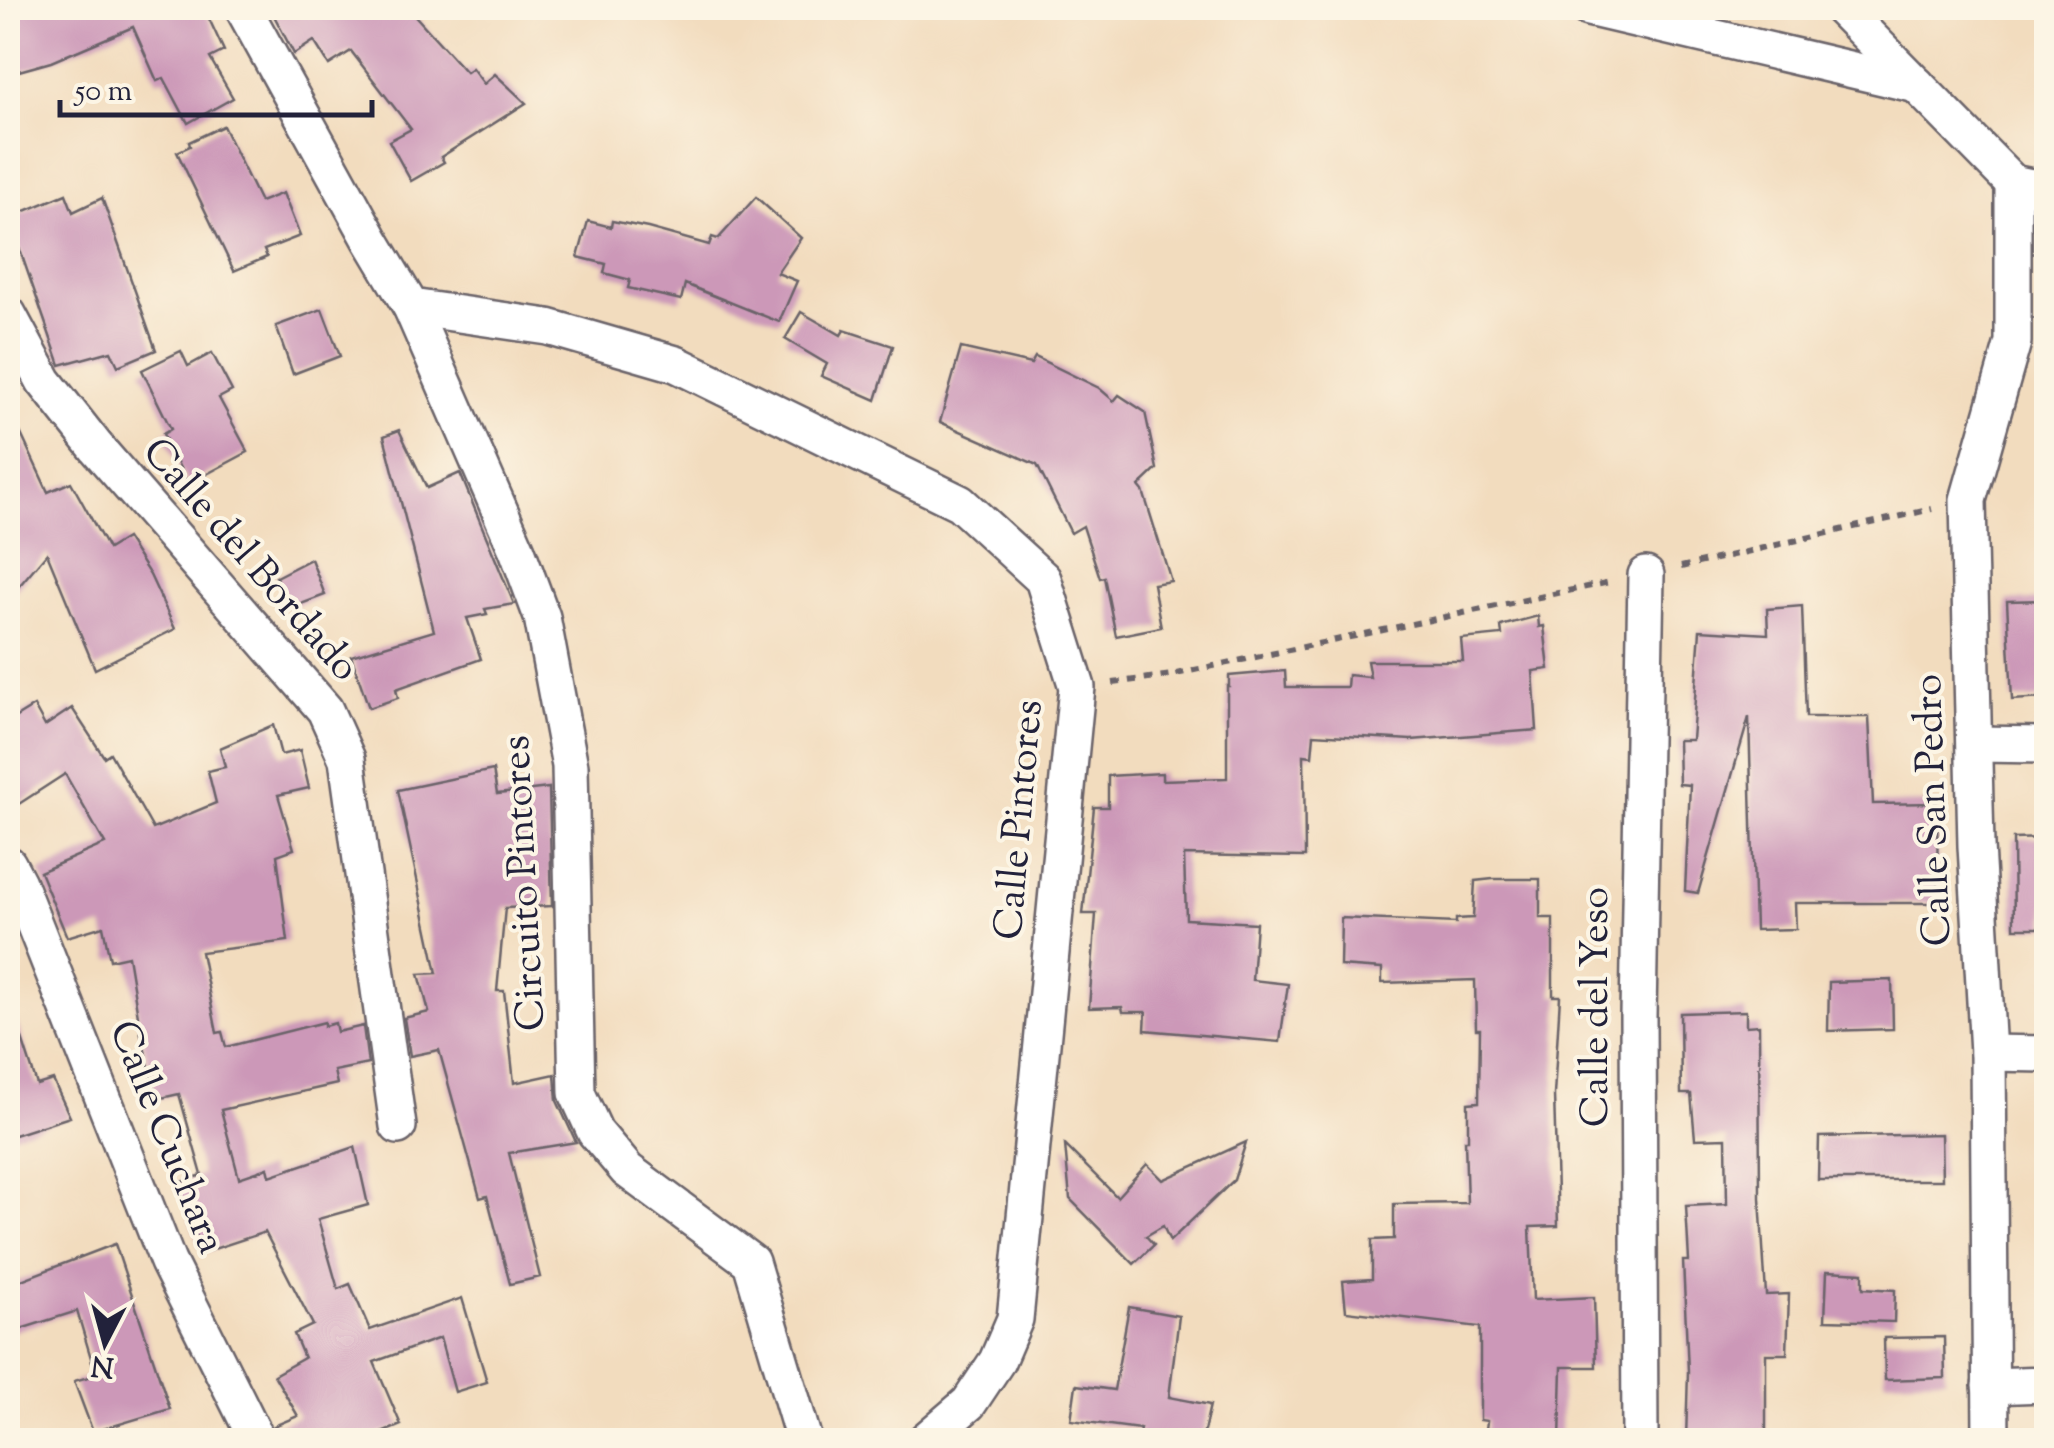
<svg xmlns="http://www.w3.org/2000/svg" width="2054" height="1448" viewBox="0 0 2054 1448" font-family="'Sorts Mill Goudy',serif">
  <rect width="100%" height="100%" fill="#fcf5e5"/>
  <filter id="ink" filterUnits="userSpaceOnUse"><feTurbulence type="fractalNoise" baseFrequency=".01" numOctaves="2"/><feDisplacementMap in="SourceGraphic" scale="20" xChannelSelector="R" yChannelSelector="G"/><feConvolveMatrix kernelMatrix="1 2 1 2 8 2 1 2 1" color-interpolation-filters="sRGB"/></filter>
  <filter id="wash" filterUnits="userSpaceOnUse"><feTurbulence type="fractalNoise" baseFrequency=".0048" numOctaves="4" result="noise"/><feDisplacementMap in="SourceGraphic" scale="40" xChannelSelector="R" yChannelSelector="G"/><feGaussianBlur stdDeviation="2.25" result="paint"/><feColorMatrix in="noise" values="0 0 0 0 0 0 0 0 0 0 0 0 0 0 0 0 0 1.4 0 .05"/><feComposite in="paint" operator="in"/></filter>
  <g filter="url(#wash)">
    <rect width="100%" height="100%" fill="#f2dcbe"/>
    <g id="blocks">
      <!-- building -->
      <g fill="#cc98b8">
        <polygon points="8,8 204,8 224,51 210,58 233,98 188,123 164,78 157,81 133,27 51,62 8,74"/>
        <polygon points="270,8 408,8 466,72 472,68 484,84 495,74 526,103 441,157 444,162 411,181 389,141 411,129 351,51 329,65 314,41 294,54"/>
        <polygon points="223,126 260,202 283,193 300,236 264,250 267,257 234,271 177,152 190,146 189,142"/>
        <polygon points="66,194 73,212 102,198 156,350 118,366 111,351 60,365 20,250 8,255 8,218"/>
        <polygon points="756,197 801,238 777,273 797,281 779,322 685,284 681,300 628,288 630,280 604,273 606,264 578,257 588,221 611,227 612,221 648,228 709,245 712,237 718,239"/>
        <polygon points="322,309 340,356 293,374 276,326"/>
        <polygon points="801,312 841,335 844,330 893,346 876,400 821,376 827,364 785,339"/>
        <polygon points="961,348 1031,364 1035,357 1099,388 1114,401 1119,395 1145,412 1157,469 1139,486 1143,491 1171,581 1153,584 1161,627 1116,636 1104,577 1100,578 1083,526 1071,533 1037,465 940,422"/>
        <polygon points="181,351 188,366 212,353 232,391 219,398 248,452 188,484 163,434 171,429 142,370"/>
        <polygon points="8,406 48,492 71,482 108,549 126,538 150,575 175,629 95,669 47,553 8,599"/>
        <polygon points="399,430 427,488 460,473 514,604 485,609 487,614 467,618 481,659 396,689 398,698 369,708 351,656 434,631 384,436"/>
        <polygon points="311,559 325,595 288,609 276,577"/>
        <polygon points="2046,600 2046,698 2012,700 2007,601"/>
        <polygon points="1802,606 1806,717 1869,717 1873,804 1937,803 1938,903 1795,903 1796,929 1755,930 1749,717 1698,893 1685,891 1690,785 1679,784 1678,740 1692,740 1700,630 1768,634 1767,609"/>
        <polygon points="1538,616 1539,627 1544,626 1549,669 1533,671 1537,730 1411,740 1314,734 1312,756 1304,755 1305,857 1184,855 1186,919 1256,923 1252,980 1288,984 1280,1042 1145,1030 1146,1012 1123,1012 1122,1007 1089,1008 1096,914 1083,914 1094,807 1108,807 1108,776 1162,773 1162,780 1227,778 1227,686 1229,686 1229,676 1285,671 1286,687 1347,687 1348,675 1370,677 1367,661 1463,661 1461,639 1502,635 1501,626"/>
        <polygon points="34,706 45,726 72,708 104,757 110,753 153,829 216,803 208,771 225,767 220,748 273,725 281,755 300,750 309,788 278,795 294,849 277,855 288,941 201,952 217,1033 222,1032 226,1047 324,1022 324,1026 335,1023 337,1032 363,1026 368,1064 334,1071 337,1084 221,1110 239,1178 268,1168 270,1176 355,1147 368,1205 318,1219 338,1289 350,1284 370,1330 462,1298 487,1382 455,1392 440,1338 374,1362 401,1425 365,1440 278,1440 274,1426 298,1416 274,1375 304,1358 294,1334 313,1325 265,1232 202,1253 176,1184 202,1175 179,1094 157,1099 141,1034 128,956 110,960 103,926 67,937 40,872 105,844 65,774 8,811 8,722"/>
        <polygon points="493,770 497,794 549,788 552,906 505,908 497,991 504,991 514,1083 555,1074 557,1101 576,1142 509,1153 540,1277 510,1284 487,1196 480,1198 439,1050 410,1056 404,1018 429,1012 419,974 437,973 398,790"/>
        <polygon points="2046,838 2046,928 2014,928 2013,839"/>
        <polygon points="1493,879 1540,879 1540,918 1553,918 1553,996 1560,996 1554,1095 1558,1226 1530,1227 1533,1300 1594,1297 1596,1367 1562,1367 1560,1440 1485,1438 1487,1421 1480,1420 1480,1327 1346,1311 1343,1281 1372,1279 1372,1240 1394,1239 1394,1204 1467,1203 1465,1140 1468,1140 1468,1103 1479,1102 1480,1029 1476,1029 1475,980 1382,983 1382,969 1340,966 1341,918 1456,923 1456,919 1473,918 1475,881"/>
        <polygon points="1892,980 1893,1029 1828,1031 1829,982"/>
        <polygon points="1746,1011 1746,1026 1759,1025 1760,1198 1766,1295 1789,1294 1787,1354 1766,1354 1766,1440 1686,1440 1688,1371 1683,1261 1689,1261 1686,1206 1727,1204 1726,1138 1695,1139 1691,1094 1681,1094 1680,1013"/>
        <polygon points="14,1014 37,1085 53,1080 70,1117 8,1137 8,1015"/>
        <polygon points="1941,1134 1942,1180 1818,1180 1819,1137"/>
        <polygon points="1246,1142 1234,1180 1170,1241 1163,1226 1146,1236 1154,1245 1134,1264 1070,1199 1065,1145 1117,1197 1147,1164 1163,1180"/>
        <polygon points="115,1244 170,1409 93,1432 74,1381 96,1375 77,1311 8,1333 8,1285"/>
        <polygon points="1827,1271 1863,1273 1863,1288 1895,1290 1894,1322 1825,1320"/>
        <polygon points="1129,1307 1179,1316 1169,1397 1210,1405 1202,1440 1138,1440 1140,1429 1071,1420 1076,1385 1114,1390"/>
        <polygon points="1944,1337 1945,1378 1885,1380 1884,1338"/>
      </g>
    </g>
  </g>
  <g filter="url(#ink)">
    <use href="#blocks" fill-opacity="0" stroke="#6b6369" stroke-width="2.5"/>
    <g fill="none" stroke-linecap="round" stroke-linejoin="round">
      <defs>
        <g id="street">
          <polyline points="243,8 371,240 411,307 517,550 542,617 570,766 577,1093 595,1132 627,1170 751,1262 804,1440"/>
          <polyline points="1588,8 1917,85"/>
          <polyline points="1841,8 2013,183 2046,190"/>
          <polyline points="411,307 548,327 676,364 960,503 1043,579 1077,687 1015,1319 997,1361 969,1403 926,1440"/>
          <polyline points="8,314 44,381 96,447 325,710 347,759 398,1126"/>
          <polyline points="1975,744 2046,745"/>
          <polyline points="8,864 18,883 168,1262 257,1440"/>
          <polyline points="1988,1053 2046,1054"/>
          <polyline points="1990,1386 2046,1384"/>
          <polyline points="1640,1440 1638,1016 1646,575"/>
          <polyline points="1991,1440 1988,1053 1976,846 1968,500 2013,342 2013,183"/>
        </g>
      </defs>
      <!-- street casing -->
      <use href="#street" stroke="#6b6369" stroke-width="40"/>
      <!-- path -->
      <g stroke="#6b6369" stroke-width="6" stroke-dasharray="8 8" stroke-linecap="butt">
        <polyline points="1681,567 1932,509"/>
        <polyline points="1113,683 1171,675 1610,582"/>
      </g>
      <!-- street -->
      <use href="#street" stroke="#fff" stroke-width="35"/>
    </g>
  </g>
  <g text-anchor="middle" dominant-baseline="central" stroke-width="8" stroke-linejoin="round" paint-order="stroke">
    <!-- street labels -->
    <g font-size="40" fill="#22223b" stroke="#fcf5e5">
      <text transform="translate(249 561) rotate(49)">Calle del Bordado</text>
      <text transform="translate(1935 810) rotate(-92)">Calle San Pedro</text>
      <text transform="translate(1021 820) rotate(-85)">Calle Pintores</text>
      <text transform="translate(526 883) rotate(-93)">Circuito Pintores</text>
      <text transform="translate(1597 1007) rotate(-90)">Calle del Yeso</text>
      <text transform="translate(165 1138) rotate(68)">Calle Cuchara</text>
    </g>
  </g>
  <!-- margin -->
  <rect width="2054" height="1448" fill="none" stroke="#fcf5e5" stroke-width="40"/>
  <!-- north arrow -->
  <g transform="translate(105 1343) rotate(186)" stroke="#fcf5e5" stroke-width="8" paint-order="stroke">
  <path d="M0-8L18 38L0 25L-18 38Z" fill="#22223b"/>
  <text y="-15" font-size="28" font-weight="bold" text-anchor="middle" fill="#22223b">N</text>
  </g>
  <!-- scale -->
  <path d="M60 100v15h312v-15" fill="none" stroke="#22223b" stroke-width="5"/>
  <text x="75" y="100" font-size="30" fill="#22223b" stroke="#fcf5e5" stroke-width="8" paint-order="stroke">50 m</text>
</svg>
